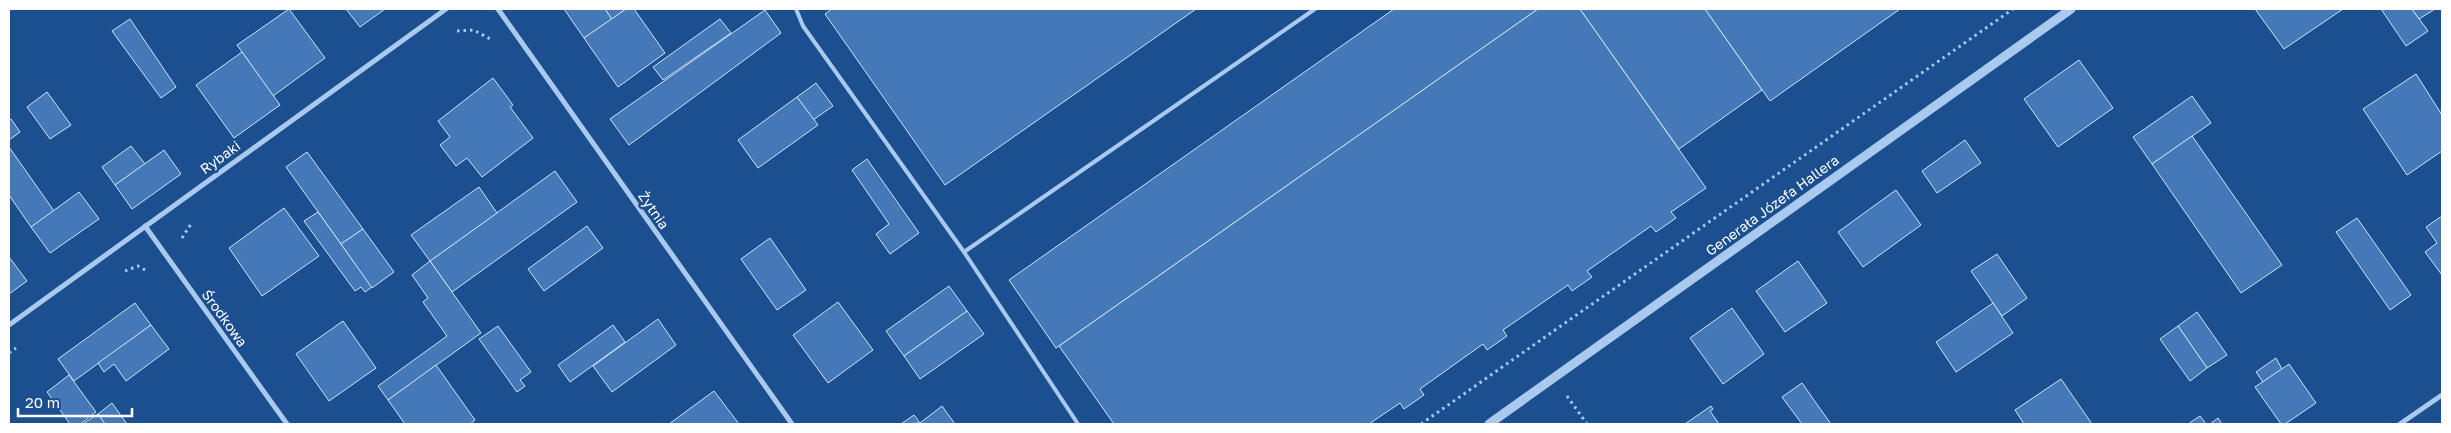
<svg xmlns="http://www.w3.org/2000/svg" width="2451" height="433" viewBox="0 0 2451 433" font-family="'Golos Text',sans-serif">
  <rect width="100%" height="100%" fill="#1b4f8f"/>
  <!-- building -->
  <g fill="#4478b7" stroke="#cfe3fa">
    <polygon points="289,9 325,58 273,96 237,45"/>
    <polygon points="346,9 385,9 360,27"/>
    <polygon points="564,9 605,9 612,19 584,38"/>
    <polygon points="605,9 626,9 612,19"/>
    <polygon points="626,9 634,9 665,53 618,87 584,38"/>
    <polygon points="832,9 1196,9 945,185 825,14"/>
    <polygon points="1394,9 1538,9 1056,348 1009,280"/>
    <polygon points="1538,9 1580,9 1706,188 1671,212 1676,218 1656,232 1651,226 1587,271 1592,277 1572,291 1568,285 1503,330 1507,336 1487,350 1483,344 1420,389 1424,395 1404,409 1400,403 1369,424 1114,424 1059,346"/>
    <polygon points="1580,9 1705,9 1762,90 1679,149"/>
    <polygon points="1705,9 1900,9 1770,101"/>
    <polygon points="2255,9 2343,9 2284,49"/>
    <polygon points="2381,9 2412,9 2428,31 2406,46"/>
    <polygon points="2412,9 2435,9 2419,19"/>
    <polygon points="765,10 781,33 629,145 610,119"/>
    <polygon points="130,19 176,87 161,98 112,31"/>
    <polygon points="720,19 731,33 663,80 653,67"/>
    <polygon points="242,52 280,105 234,138 196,85"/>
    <polygon points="2079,60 2113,108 2058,147 2024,99"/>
    <polygon points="2416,74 2442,115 2442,151 2407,175 2363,109"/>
    <polygon points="493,78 513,105 510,107 533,138 482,177 467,158 456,166 440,145 450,137 438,121"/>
    <polygon points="816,83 833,106 813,120 797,97"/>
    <polygon points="47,92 71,125 50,139 27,107"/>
    <polygon points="2192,96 2211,123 2152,164 2133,137"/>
    <polygon points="797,97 818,125 758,168 738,140"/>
    <polygon points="11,119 20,132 9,140 9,120"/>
    <polygon points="2192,136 2282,265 2241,293 2152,164"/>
    <polygon points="1965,140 1981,163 1937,193 1922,171"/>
    <polygon points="131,146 145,164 115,185 102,167"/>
    <polygon points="9,147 54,211 31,227 9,195"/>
    <polygon points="164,150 181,174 132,209 115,185"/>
    <polygon points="307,152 363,229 341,244 286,167"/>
    <polygon points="867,159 919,233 890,254 876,234 889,224 852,170"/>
    <polygon points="555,171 577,202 452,292 430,261"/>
    <polygon points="479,187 497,213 430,261 411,235"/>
    <polygon points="1896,190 1921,225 1863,267 1838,232"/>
    <polygon points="79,192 99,219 50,253 31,227"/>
    <polygon points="284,208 319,256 262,296 229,248"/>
    <polygon points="318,212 341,244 372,287 365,292 361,287 355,291 304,221"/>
    <polygon points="2442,216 2442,275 2425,252 2437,243 2426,227"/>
    <polygon points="2357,218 2411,295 2390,310 2336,232"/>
    <polygon points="587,226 603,248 544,291 528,269"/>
    <polygon points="363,229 394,272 372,288 341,244"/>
    <polygon points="770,238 806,290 777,310 741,259"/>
    <polygon points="1997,254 2027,298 2002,316 1971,271"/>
    <polygon points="9,257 27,281 9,294"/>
    <polygon points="430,261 481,333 388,400 378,386 447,336 423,302 428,298 412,275"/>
    <polygon points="1798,261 1827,303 1785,332 1756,291"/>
    <polygon points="949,286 967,311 904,356 886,331"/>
    <polygon points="838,302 873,350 828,383 793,335"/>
    <polygon points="135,303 151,325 74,381 58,359"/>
    <polygon points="1993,303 2013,333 1956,372 1936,342"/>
    <polygon points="1732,308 1764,354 1723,384 1690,338"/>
    <polygon points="967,311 984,334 920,379 904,356"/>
    <polygon points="2197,312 2227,355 2207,368 2178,326"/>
    <polygon points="658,319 676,345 612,392 593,366"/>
    <polygon points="343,321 376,368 329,401 296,354"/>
    <polygon points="151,325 169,349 126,381 114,364 104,372 98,363"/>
    <polygon points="613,325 625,342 570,382 558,365"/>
    <polygon points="498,326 531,372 520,380 525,386 517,392 479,339"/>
    <polygon points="2178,326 2207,368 2190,381 2160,339"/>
    <polygon points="2276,358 2282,369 2263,382 2256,372"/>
    <polygon points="2289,364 2316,403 2285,424 2281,424 2255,387"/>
    <polygon points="436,365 475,420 470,424 405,424 388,400"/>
    <polygon points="69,375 96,412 80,424 70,424 47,392"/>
    <polygon points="2061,379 2092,424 2024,424 2015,410"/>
    <polygon points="1802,383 1816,403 1831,424 1802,424 1782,397"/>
    <polygon points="714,391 739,424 669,424"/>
    <polygon points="112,403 127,424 105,424 98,414"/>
    <polygon points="942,406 955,424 918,424 920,423"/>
    <polygon points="1711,406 1713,409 1710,411 1719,424 1685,424"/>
    <polygon points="98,414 105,424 84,424 84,423"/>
    <polygon points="914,415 920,423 901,424"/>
    <polygon points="2200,416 2206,424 2188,424"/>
    <polygon points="2218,418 2222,424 2210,424"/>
  </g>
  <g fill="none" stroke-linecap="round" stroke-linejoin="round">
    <!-- path -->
    <g stroke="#a9c9ee" stroke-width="3" stroke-dasharray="2.5 4" stroke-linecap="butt">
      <polyline points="457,31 474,30 490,39"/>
      <polyline points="182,238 191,224"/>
      <polyline points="125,271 138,266 147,271"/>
      <polyline points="9,353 16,348"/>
      <polyline points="1567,396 1587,424"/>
      <polyline points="1421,424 2013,9"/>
    </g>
    <!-- service -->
    <g stroke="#a9c9ee" stroke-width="4">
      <polyline points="796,9 803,26 964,252 1078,424"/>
      <polyline points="964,252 1315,9"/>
    </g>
    <!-- minor -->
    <g stroke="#a9c9ee" stroke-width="5">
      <polyline points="498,9 792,424"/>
      <polyline points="145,226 287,424"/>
      <polyline points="9,325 446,9"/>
      <polyline points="2400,424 2442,395"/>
    </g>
    <!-- tertiary -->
    <polyline stroke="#a9c9ee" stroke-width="9" points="1489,424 2071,9"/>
  </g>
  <g text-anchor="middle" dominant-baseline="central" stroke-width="5" stroke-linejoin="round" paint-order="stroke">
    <!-- street labels -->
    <g font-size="14" fill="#fff" stroke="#1b4f8f">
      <text transform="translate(220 157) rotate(-36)">Rybaki</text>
      <text transform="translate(1772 205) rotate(-36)">Generała Józefa Hallera</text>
      <text transform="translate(654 210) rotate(55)">Żytnia</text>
      <text transform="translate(225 318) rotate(54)">Środkowa</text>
    </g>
  </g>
  <!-- border -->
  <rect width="2451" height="433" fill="none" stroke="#ffffff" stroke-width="20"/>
  <!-- scale -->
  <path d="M18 408v8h114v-8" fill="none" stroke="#ffffff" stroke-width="2.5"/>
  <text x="25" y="408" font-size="15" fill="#ffffff" stroke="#1b4f8f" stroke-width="4" paint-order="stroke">20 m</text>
</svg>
